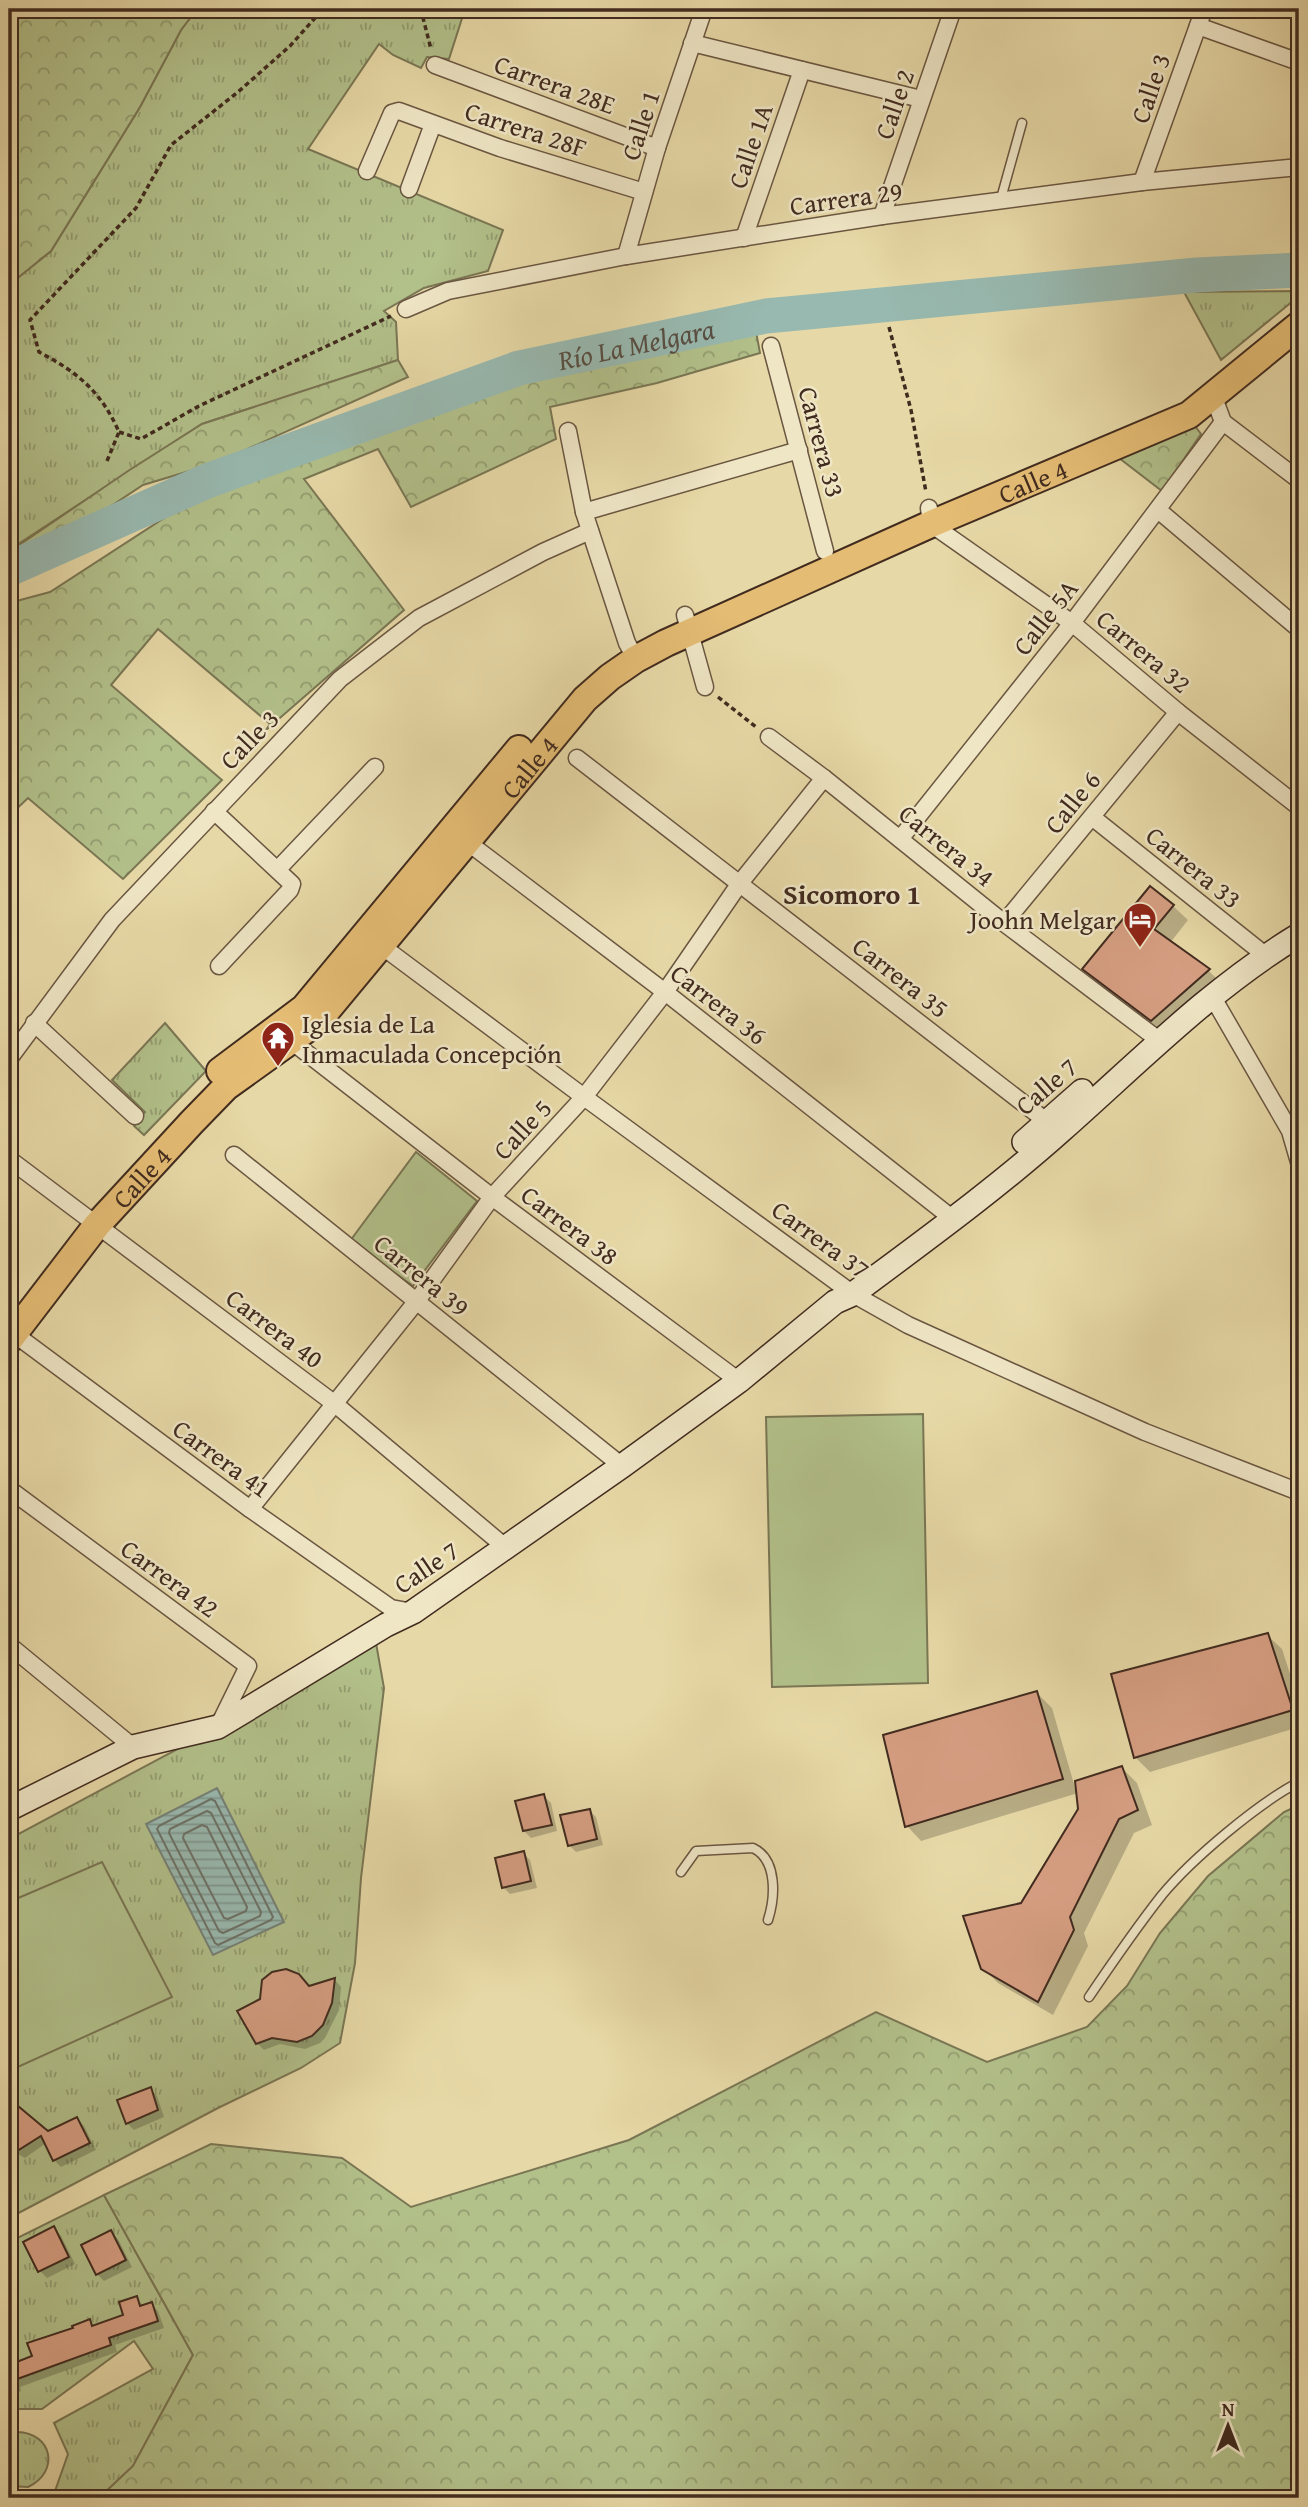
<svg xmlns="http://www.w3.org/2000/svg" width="1308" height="2507" viewBox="0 0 1308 2507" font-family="'Gentium Book Plus',serif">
  <defs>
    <pattern id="grass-tufts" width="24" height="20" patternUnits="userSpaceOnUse" patternTransform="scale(1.75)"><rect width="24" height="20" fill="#b2c08a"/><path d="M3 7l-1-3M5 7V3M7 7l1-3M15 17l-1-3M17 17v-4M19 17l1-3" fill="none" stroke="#929c70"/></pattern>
    <pattern id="forest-crowns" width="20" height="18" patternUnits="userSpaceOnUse" patternTransform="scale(1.75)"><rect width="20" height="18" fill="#b2c08a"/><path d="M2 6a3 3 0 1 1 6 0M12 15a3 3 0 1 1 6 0" fill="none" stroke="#929c70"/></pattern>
    <pattern id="water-rules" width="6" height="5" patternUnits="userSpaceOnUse" patternTransform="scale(1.75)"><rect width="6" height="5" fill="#98b9b0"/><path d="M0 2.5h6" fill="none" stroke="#7e978f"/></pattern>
  </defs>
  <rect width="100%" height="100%" fill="#e7d9a7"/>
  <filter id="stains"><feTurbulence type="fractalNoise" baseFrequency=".00286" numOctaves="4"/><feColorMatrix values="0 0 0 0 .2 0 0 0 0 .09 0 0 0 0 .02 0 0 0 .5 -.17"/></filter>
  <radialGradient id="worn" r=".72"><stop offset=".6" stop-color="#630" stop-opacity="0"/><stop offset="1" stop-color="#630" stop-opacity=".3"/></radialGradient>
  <!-- grass -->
  <g fill="url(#grass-tufts)" stroke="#7a7654" stroke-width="2">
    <polygon points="197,9 465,9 449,59 427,57 421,68 393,55 379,44 308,149 503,230 488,271 424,288 384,311 396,322 398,360 202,424 9,550 9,285 51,251 140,107 181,30"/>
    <polygon points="1299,291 1299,296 1221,360 1184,292"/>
    <polygon points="165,1023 206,1071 144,1135 134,1126 145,1112 112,1080"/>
    <polygon points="376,1643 384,1688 361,1878 355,1963 340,2043 301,2068 218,2108 9,2218 9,1839"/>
    <polygon points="104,2195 193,2355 133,2466 99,2498 43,2498 55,2491 68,2454 54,2423 153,2369 134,2341 42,2409 9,2409 9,2242"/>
    <path d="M17,2432C53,2433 60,2472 28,2487L9,2486V2435Z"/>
  </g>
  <!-- forest -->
  <g fill="url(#forest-crowns)" stroke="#7a7654" stroke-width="2">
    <polygon points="9,9 197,9 181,30 140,107 51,251 9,285"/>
    <polygon points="755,326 760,353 657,383 550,407 556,439 411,507 378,449 304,479 404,610 266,730 270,724 158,629 111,685 222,780 123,879 28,798 9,816 9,603 50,592 195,498 514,376"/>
    <polygon points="398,360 408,377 216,463 143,485 93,518 9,552 128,471 202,424"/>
    <polygon points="1195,426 1201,434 1162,491 1119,458"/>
    <polygon points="1299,1805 1299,2498 99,2498 133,2466 193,2355 104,2195 211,2144 342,2158 411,2207 629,2140 876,2012 987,2062 1087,2027 1127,1986 1160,1933 1208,1876 1284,1812"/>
  </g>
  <!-- garden -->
  <g fill="#b2c08a" stroke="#7a7654" stroke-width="2">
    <polygon points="416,1152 477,1201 413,1286 350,1241"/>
    <polygon points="923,1414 928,1683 772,1687 766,1417"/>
    <polygon points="102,1862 172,1997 9,2071 9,1902"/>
  </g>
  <!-- water -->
  <polygon fill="url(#water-rules)" stroke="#758076" stroke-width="2" points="217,1788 284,1922 213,1955 146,1824"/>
  <!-- shadow -->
  <g fill="#0003">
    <polygon points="1173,906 1188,920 1170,943 1208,970 1223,985 1167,1035 1099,984 1085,969"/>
    <polygon points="1267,1635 1282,1649 1299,1702 1299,1727 1150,1772 1135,1757"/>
    <polygon points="1037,1693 1052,1708 1076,1791 1122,1768 1137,1783 1152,1825 1134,1833 1084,1933 1088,1946 1053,2015 998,1983 983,1968 1080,1809 1078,1793 921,1841 907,1826"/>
    <polygon points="544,1796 551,1803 557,1831 531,1838 524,1831"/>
    <polygon points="589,1810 596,1817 603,1845 576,1852 569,1845"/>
    <polygon points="523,1853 530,1860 537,1888 510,1894 503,1887"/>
    <polygon points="335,1980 341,1987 339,2010 325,2038 320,2043 305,2049 280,2044 264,2050 257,2043"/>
    <polygon points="150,2089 157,2096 164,2117 134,2130 127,2123"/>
    <polygon points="18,2108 48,2133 77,2119 84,2126 96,2150 61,2167 54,2160 46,2143 25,2158 9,2149 9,2113"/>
    <polygon points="54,2229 61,2236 75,2264 47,2278 40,2271"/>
    <polygon points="111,2232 118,2239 132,2267 104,2281 97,2274"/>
    <polygon points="9,2275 16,2290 9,2294"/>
    <polygon points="136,2298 143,2305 151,2304 158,2311 164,2328 115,2345 117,2352 20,2387 21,2391 9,2395 9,2366 34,2358 90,2321 95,2327 126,2316"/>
  </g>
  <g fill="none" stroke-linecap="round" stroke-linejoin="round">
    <!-- shore -->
    <g stroke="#6c7268" stroke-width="2">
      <polygon points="211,1799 215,1801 273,1917 271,1920 218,1945 215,1943 157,1829 159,1826"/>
      <polygon points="207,1811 211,1813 261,1912 260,1916 223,1933 219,1931 169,1833 170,1829"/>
      <polygon points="202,1825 207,1827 247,1907 246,1911 228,1919 224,1918 183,1838 184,1834"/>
    </g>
    <!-- river -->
    <path stroke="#98b9b0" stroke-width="35" id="s1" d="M9,569L207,481L519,368L766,316L1197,275L1299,270"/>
  </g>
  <!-- building -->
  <g fill="#d69e82" stroke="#412b1f" stroke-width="2">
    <polygon points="1150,886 1174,905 1154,929 1210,969 1151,1021 1082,969"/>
    <polygon points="1268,1633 1293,1710 1134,1758 1111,1674"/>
    <polygon points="1037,1691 1063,1779 905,1827 883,1735"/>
    <polygon points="1122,1766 1138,1810 1119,1819 1070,1917 1074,1930 1038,2002 981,1969 963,1916 1021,1903 1078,1809 1075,1781"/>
    <polygon points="544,1794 552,1825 523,1831 515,1801"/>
    <polygon points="590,1809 597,1839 568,1846 560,1815"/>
    <polygon points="524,1851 531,1881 502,1888 495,1858"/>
    <polygon points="286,1969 299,1974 309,1986 335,1978 332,2003 323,2025 312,2036 297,2042 272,2038 256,2044 237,2011 260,1999 262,1980 272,1972"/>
    <polygon points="151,2087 158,2110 126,2124 117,2100"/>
    <polygon points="18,2106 48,2131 77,2117 90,2143 53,2161 41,2136 17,2151 9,2147 9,2111"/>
    <polygon points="54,2226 69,2257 38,2272 23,2242"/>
    <polygon points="111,2230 126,2260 96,2275 81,2245"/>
    <polygon points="137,2296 140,2306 152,2302 158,2321 109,2338 111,2345 9,2382 9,2365 32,2356 27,2343 73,2328 72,2326 90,2319 92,2326 123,2315 119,2302"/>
  </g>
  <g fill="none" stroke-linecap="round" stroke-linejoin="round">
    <defs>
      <g id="lane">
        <polyline points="1000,202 1022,123"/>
        <path d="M681,1872L696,1851L753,1848C778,1860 775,1898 768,1920"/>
        <path d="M1089,1997C1112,1963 1136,1928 1162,1895C1192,1859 1257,1804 1299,1782"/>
      </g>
      <g id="street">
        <polyline points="1293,9 1299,12"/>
        <polyline points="1198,26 1299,62"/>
        <polyline points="692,43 921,99"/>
        <polyline points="435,65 657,148"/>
        <polyline points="367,171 392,113 399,111 500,148 644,192"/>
        <polyline points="1142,182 1204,9"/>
        <polyline points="409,189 433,124"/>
        <polyline points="882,216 953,9"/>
        <polyline points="744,238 802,70"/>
        <polyline points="626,256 657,148 704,9"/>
        <polyline points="406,309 448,291 626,256 882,216 1142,182 1299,167"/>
        <polyline points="771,346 825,551"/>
        <polyline points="1213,395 1223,422 1299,480"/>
        <polyline points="568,431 584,512 627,643 636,659"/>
        <polyline points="929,508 931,524 1072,623 1178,712 1299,807"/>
        <polyline points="1158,510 1299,629"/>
        <polyline points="584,512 799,450"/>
        <polyline points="685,615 705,687"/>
        <polyline points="769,737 824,778 1004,923 1160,1041"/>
        <polyline points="577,758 1054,1127"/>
        <polyline points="214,811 292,884 290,890 219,966"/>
        <polyline points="1092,817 1265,955"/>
        <polyline points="462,838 665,992 953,1219"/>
        <polyline points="900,839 1072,623 1223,422"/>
        <polyline points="278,869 375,767"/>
        <polyline points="1004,923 1178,712"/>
        <polyline points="375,941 584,1097 853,1294 908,1325 1145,1432 1299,1492"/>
        <polyline points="1212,996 1290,1131 1299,1162"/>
        <polyline points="34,1023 135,1116"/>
        <polyline points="286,1037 492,1197 739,1381"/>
        <polyline points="9,1059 112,920 340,679 419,618 543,552 590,531"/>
        <polyline points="234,1155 622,1466"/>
        <polyline points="9,1159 335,1404 504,1546"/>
        <polyline points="9,1330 250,1509 391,1608 413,1612"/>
        <polyline points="9,1489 248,1666 218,1727"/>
        <polyline points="250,1509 416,1302 492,1197 584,1097 665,992 740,883 824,778"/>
        <polyline points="9,1645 133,1747"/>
      </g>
      <g id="secondary">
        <polyline points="1024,1142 1082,1091"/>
        <path d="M9,1809L133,1747L218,1727L386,1625L413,1612L622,1466L739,1381L835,1302L853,1294C924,1241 996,1189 1062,1130C1139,1062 1211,988 1299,935"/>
      </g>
      <g id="primary">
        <polyline points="220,1071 304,1008 519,749"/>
        <path id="s2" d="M9,1340L97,1225L192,1122L226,1087L318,1021L585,699L610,677L636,659L666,643L931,524L1189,415L1299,325"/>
      </g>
    </defs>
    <!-- lane casing -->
    <use href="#lane" stroke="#6a5641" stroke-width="11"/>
    <!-- street casing -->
    <use href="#street" stroke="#6a5641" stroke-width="19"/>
    <!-- secondary casing -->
    <use href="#secondary" stroke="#412b1f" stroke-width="26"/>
    <!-- primary casing -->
    <use href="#primary" stroke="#412b1f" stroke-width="30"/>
    <!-- path -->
    <g stroke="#412b1f" stroke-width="3.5" stroke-dasharray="5 3.5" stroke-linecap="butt">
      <polyline points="424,9 422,14 431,49"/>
      <polyline points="889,327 911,410 926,492"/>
      <polyline points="119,432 141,439 199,406 391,316"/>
      <path d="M107,461L119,432C101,391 77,372 39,352L30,320L136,208L171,145L238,92L290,46L323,9"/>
      <polyline points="718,697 756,727"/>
    </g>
    <!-- lane -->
    <use href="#lane" stroke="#efe6c6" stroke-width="8"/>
    <!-- street -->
    <use href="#street" stroke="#efe6c6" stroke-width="16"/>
    <!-- secondary -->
    <use href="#secondary" stroke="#efe6c6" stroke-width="23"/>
    <!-- primary -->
    <use href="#primary" stroke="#e4bc74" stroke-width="26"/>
  </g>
  <!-- icons -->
  <defs>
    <symbol id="hotel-pin" viewBox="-11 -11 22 30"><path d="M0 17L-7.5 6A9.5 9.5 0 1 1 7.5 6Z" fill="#8f2418" stroke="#efe6c6"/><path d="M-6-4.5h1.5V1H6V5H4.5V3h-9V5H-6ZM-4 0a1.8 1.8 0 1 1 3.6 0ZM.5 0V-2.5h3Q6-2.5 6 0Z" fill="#fff"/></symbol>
    <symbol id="temple-pin" viewBox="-11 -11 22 30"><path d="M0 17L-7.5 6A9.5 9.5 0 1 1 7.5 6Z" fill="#8f2418" stroke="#efe6c6"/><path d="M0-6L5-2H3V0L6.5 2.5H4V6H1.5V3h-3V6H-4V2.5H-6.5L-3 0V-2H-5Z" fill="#fff"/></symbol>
  </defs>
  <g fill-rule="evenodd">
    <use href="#hotel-pin" x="1121" y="900" width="38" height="52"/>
    <use href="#temple-pin" x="259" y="1019" width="38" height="52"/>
  </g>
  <g text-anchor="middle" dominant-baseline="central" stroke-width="5" stroke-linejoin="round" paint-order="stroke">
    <!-- street labels -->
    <g font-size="26" fill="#412b1f" stroke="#efe6c6">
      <text transform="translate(555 84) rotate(20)">Carrera 28E</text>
      <text transform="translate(1150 88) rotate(-71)">Calle 3</text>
      <text transform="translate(894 104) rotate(-71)">Calle 2</text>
      <text transform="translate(640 125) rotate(-72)">Calle 1</text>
      <text transform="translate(526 129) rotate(18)">Carrera 28F</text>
      <text transform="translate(750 146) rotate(-71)">Calle 1A</text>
      <text transform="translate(846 198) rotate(-8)">Carrera 29</text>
      <text transform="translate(822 442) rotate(75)">Carrera 33</text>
      <text stroke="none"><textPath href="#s2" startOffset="1365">Calle 4</textPath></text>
      <text transform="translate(1045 617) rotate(-52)">Calle 5A</text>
      <text transform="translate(1144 651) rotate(40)">Carrera 32</text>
      <text transform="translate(249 739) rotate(-46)">Calle 3</text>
      <text stroke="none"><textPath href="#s2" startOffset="777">Calle 4</textPath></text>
      <text transform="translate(1072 802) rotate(-51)">Calle 6</text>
      <text transform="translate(947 845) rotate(39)">Carrera 34</text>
      <text transform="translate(1194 867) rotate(39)">Carrera 33</text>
      <text transform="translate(901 977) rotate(38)">Carrera 35</text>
      <text transform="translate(719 1004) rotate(38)">Carrera 36</text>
      <text transform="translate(1046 1086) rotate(-41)">Calle 7</text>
      <text transform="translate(522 1129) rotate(-47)">Calle 5</text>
      <text stroke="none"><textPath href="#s2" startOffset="210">Calle 4</textPath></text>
      <text transform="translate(570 1225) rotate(37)">Carrera 38</text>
      <text transform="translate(821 1239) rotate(36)">Carrera 37</text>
      <text transform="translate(422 1275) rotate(39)">Carrera 39</text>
      <text transform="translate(275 1328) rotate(37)">Carrera 40</text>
      <text transform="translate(222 1458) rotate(36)">Carrera 41</text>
      <text transform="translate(426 1567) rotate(-34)">Calle 7</text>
      <text transform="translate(170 1578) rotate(36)">Carrera 42</text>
    </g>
    <!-- poi labels -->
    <g font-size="26" fill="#412b1f" stroke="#efe6c6" text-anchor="end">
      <text x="1116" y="919">Joohn Melgar</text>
      <text x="302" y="1023" text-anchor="start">Iglesia de La<tspan x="302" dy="30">Inmaculada Concepción</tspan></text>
    </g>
    <!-- water labels -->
    <g font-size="28" font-style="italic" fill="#574e43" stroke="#efe6c6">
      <text stroke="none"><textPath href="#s1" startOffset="668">Río La Melgara</textPath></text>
    </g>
    <!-- neighbourhood labels -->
    <g font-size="28" font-weight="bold" fill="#412b1f" stroke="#efe6c6">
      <text x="852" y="893">Sicomoro 1</text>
    </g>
  </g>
  <!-- margin -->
  <rect width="1308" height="2507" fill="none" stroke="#e7d9a7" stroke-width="35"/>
  <rect x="10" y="10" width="1287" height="2486" fill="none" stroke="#412b1f" stroke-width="3.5"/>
  <rect x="18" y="18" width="1273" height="2472" fill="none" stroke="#412b1f" stroke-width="2"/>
  <!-- north arrow -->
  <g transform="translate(1228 2426)" stroke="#efe6c6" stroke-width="5" paint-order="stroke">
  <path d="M0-5L12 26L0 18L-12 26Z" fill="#412b1f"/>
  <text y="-10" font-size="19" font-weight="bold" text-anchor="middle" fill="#412b1f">N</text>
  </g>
  <rect width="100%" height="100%" filter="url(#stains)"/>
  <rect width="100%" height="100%" fill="url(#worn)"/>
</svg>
